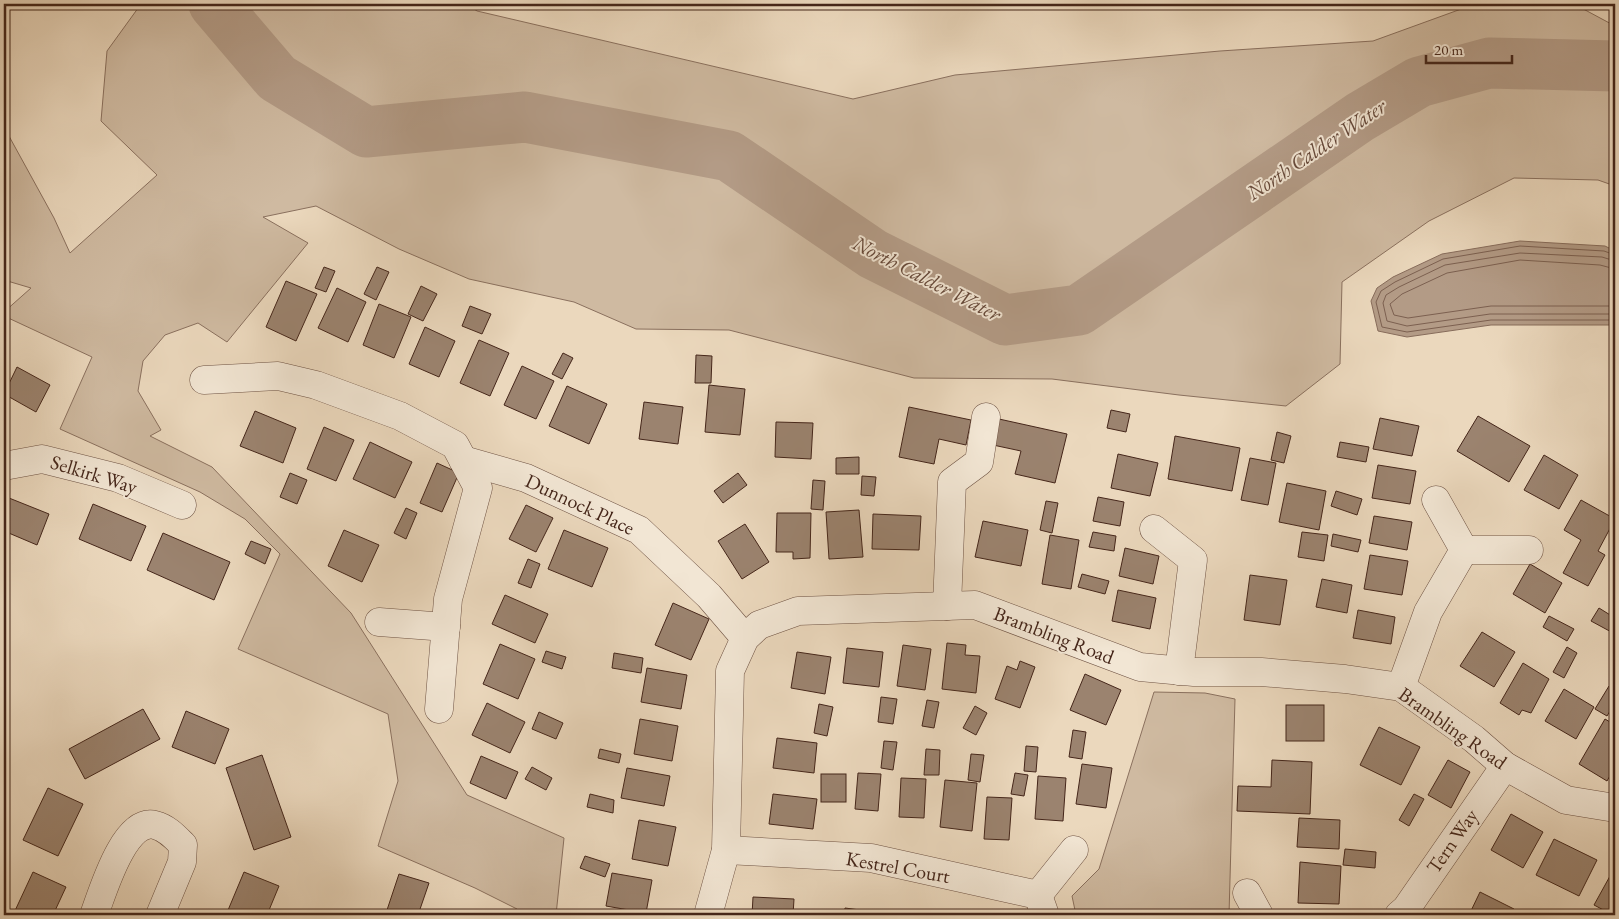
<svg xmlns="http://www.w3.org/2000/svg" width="1619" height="919" viewBox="0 0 1619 919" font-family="'EB Garamond',serif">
  <rect width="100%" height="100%" fill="#ebd8bd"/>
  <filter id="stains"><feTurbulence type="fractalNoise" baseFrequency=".004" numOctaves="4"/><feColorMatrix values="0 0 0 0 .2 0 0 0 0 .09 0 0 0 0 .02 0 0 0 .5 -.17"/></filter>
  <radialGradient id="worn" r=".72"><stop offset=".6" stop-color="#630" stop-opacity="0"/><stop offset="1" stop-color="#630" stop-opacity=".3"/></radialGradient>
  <!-- green -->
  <g fill="#cfbaa1" stroke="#8a705e">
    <polygon points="141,4 467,4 477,11 853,99 955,75 1220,51 1373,41 1475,4 1574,4 1615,26 1615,186 1598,180 1514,178 1429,221 1342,282 1340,364 1286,406 1179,395 1052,379 914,378 729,330 636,329 574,302 469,279 399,249 316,206 263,217 308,243 227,342 198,323 165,335 143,361 138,391 161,430 150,436 212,467 351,613 467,795 564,838 556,915 516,915 517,909 475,888 378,846 398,781 388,714 238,649 280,554 245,519 200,492 60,429 92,357 4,316 4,312 31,288 4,280 4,127 54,218 70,253 157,175 101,121 107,51"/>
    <polygon points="1154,692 1205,693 1235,699 1229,915 1076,915 1072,896 1099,869"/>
  </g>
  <!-- water -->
  <polygon fill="#b39b86" stroke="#876c5b" points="1520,241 1605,246 1615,251 1615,325 1491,325 1407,337 1378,331 1371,301 1377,288 1393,277 1442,254"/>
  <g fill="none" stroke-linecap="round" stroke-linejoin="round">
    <!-- shore -->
    <g stroke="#7c6050" stroke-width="1">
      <polyline points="1615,255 1604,251 1520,246 1443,259 1395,282 1381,291 1376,302 1382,327 1407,332 1491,320 1615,320"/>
      <polyline points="1615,261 1602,257 1520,253 1445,265 1399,287 1386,295 1383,303 1387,321 1407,326 1490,314 1615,314"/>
      <polyline points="1615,269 1600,265 1520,260 1447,273 1402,294 1390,304 1394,315 1408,318 1491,306 1615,306"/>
    </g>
    <!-- river -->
    <polyline stroke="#b39b86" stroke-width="51" points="214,4 277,78 366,132 525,117 729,156 873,254 1005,320 1079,310 1360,117 1419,82 1489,63 1615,66"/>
  </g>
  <!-- building -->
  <g fill="#9b836f" stroke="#45261a">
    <polygon points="324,267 335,271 326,292 315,288"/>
    <polygon points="377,267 389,272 376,300 364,294"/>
    <polygon points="286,281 317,294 296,341 266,327"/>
    <polygon points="421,286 437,294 423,321 408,314"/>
    <polygon points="337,288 366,302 348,342 318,328"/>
    <polygon points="379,304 411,317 394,358 363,345"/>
    <polygon points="470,306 491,314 482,334 462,326"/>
    <polygon points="425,327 455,341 439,377 409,364"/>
    <polygon points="479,340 509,353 490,396 460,383"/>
    <polygon points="563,353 573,358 562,379 552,374"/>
    <polygon points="696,355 712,356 711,383 695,383"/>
    <polygon points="522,366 554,381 536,419 504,405"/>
    <polygon points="17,367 50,385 36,412 4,394"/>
    <polygon points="709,385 745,389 740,435 705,432"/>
    <polygon points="567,386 607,404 589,444 549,426"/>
    <polygon points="644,402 683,407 678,444 639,439"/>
    <polygon points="909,407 971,420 966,445 939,439 934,464 899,457"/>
    <polygon points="1111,410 1130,414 1126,432 1107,428"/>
    <polygon points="255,411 296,428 283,463 240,446"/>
    <polygon points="1478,416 1530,446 1509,482 1457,451"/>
    <polygon points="1380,418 1419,426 1412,456 1373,449"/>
    <polygon points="999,419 1067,434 1055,483 1015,474 1021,451 993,445"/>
    <polygon points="776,422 813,423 811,459 775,457"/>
    <polygon points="324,427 354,440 336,481 307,469"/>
    <polygon points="1277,432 1291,436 1284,463 1271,460"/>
    <polygon points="1175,436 1240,448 1232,491 1168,479"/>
    <polygon points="370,442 412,462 395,498 353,479"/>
    <polygon points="1340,442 1369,447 1366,462 1337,457"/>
    <polygon points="1118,454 1158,463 1150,496 1111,488"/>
    <polygon points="1544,455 1578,475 1559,509 1524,490"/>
    <polygon points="859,457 859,474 836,474 836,458"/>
    <polygon points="1250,458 1276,463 1268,505 1241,500"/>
    <polygon points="437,463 459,473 442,512 420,503"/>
    <polygon points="1378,465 1416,471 1410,504 1372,498"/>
    <polygon points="290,473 307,480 297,504 280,497"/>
    <polygon points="738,473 747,485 723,503 714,491"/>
    <polygon points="862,476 876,477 874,496 861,495"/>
    <polygon points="813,480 825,481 823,510 811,509"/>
    <polygon points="1287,483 1326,491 1319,530 1279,522"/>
    <polygon points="1336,491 1362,499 1357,515 1331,506"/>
    <polygon points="4,496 49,514 37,545 4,531"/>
    <polygon points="1098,497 1124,502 1120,526 1093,521"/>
    <polygon points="1581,500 1615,519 1598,551 1605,555 1588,586 1563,573 1581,540 1564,530"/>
    <polygon points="1046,501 1058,503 1052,533 1040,530"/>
    <polygon points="93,504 146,526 131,561 79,539"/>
    <polygon points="526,505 553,518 536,552 509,539"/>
    <polygon points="406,508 417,513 406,539 394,533"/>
    <polygon points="859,510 863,557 829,559 826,512"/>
    <polygon points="777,513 811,513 810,558 793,559 793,552 776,552"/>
    <polygon points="873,514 921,516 919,550 872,549"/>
    <polygon points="1374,516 1412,522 1407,550 1369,543"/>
    <polygon points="983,521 1028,530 1021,566 975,557"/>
    <polygon points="745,524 769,562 742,579 718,541"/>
    <polygon points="344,530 379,545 362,582 328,566"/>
    <polygon points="564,530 608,548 592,587 548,569"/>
    <polygon points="1093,532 1116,536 1114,551 1089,547"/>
    <polygon points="1302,532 1328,535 1324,561 1298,557"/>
    <polygon points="163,533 230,562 214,600 147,570"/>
    <polygon points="1333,534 1361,540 1358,552 1331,546"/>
    <polygon points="1050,535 1079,540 1071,589 1042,584"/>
    <polygon points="251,541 271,549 265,564 245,554"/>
    <polygon points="1125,548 1159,556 1153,584 1119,576"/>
    <polygon points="1370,555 1408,561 1402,595 1364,589"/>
    <polygon points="528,559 540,564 531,588 518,583"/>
    <polygon points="1530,564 1562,583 1545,613 1513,594"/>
    <polygon points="1082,574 1109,581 1105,594 1078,587"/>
    <polygon points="1250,575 1287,580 1280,625 1244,620"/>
    <polygon points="1322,579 1352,585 1347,613 1316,607"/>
    <polygon points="1118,590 1156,598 1150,629 1112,621"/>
    <polygon points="505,595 548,614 535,643 492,624"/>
    <polygon points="673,603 709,619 691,660 655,645"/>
    <polygon points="1599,608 1615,618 1615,634 1591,621"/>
    <polygon points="1358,610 1395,617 1391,644 1353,638"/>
    <polygon points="1549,616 1574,629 1567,641 1543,627"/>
    <polygon points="1482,632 1515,652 1494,687 1460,666"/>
    <polygon points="947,643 966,645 965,655 980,656 976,693 942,689"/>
    <polygon points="500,644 535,659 518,699 483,684"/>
    <polygon points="903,645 931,649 925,690 897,686"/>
    <polygon points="1567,647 1577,653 1564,678 1553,672"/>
    <polygon points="847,648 883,652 879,687 843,683"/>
    <polygon points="546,651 566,657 562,669 542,662"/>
    <polygon points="797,652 831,657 825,694 791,688"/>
    <polygon points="614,653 643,658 641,673 612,668"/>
    <polygon points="1020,661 1035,667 1020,708 995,699 1007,666 1017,670"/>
    <polygon points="1523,663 1549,679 1531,713 1522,710 1519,715 1500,703"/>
    <polygon points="647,668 687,675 681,709 641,702"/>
    <polygon points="1085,674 1121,690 1106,725 1070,710"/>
    <polygon points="1609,686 1615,690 1615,703 1607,716 1595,709"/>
    <polygon points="1564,689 1594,707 1576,739 1545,721"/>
    <polygon points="881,697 897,699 893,724 878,722"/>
    <polygon points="927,700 939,702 934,728 922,726"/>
    <polygon points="487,703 525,722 510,753 472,735"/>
    <polygon points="819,704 833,707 827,736 814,733"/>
    <rect x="1286" y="705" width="38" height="36"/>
    <polygon points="975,706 987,713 976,735 963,728"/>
    <polygon points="143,709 160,739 85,779 69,749"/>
    <polygon points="186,711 229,729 215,764 172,747"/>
    <polygon points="539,712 563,723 556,739 532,729"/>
    <polygon points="640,719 678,726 672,761 634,754"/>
    <polygon points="1605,719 1615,725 1615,767 1607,781 1579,764"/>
    <polygon points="1379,727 1420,747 1401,785 1360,765"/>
    <polygon points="1073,730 1086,732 1082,759 1069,757"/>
    <polygon points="777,738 817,743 814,773 773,768"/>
    <polygon points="884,741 897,742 893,770 881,768"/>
    <polygon points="1026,746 1038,747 1036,772 1024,771"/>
    <polygon points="600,749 621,754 619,763 598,758"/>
    <polygon points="926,749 940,750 939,775 924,775"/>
    <polygon points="971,754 984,755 980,782 968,780"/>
    <polygon points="262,755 291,837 254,850 226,768"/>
    <polygon points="481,756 518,772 506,799 470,783"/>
    <polygon points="1272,760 1312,762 1310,814 1237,811 1238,786 1271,787"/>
    <polygon points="1448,760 1470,772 1451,808 1428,795"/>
    <polygon points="1082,764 1112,768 1106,808 1076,804"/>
    <polygon points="532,767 552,778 546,790 525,779"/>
    <polygon points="627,768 670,776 664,806 621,798"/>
    <polygon points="858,773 881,774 878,811 855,809"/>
    <polygon points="1015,773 1028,775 1024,796 1011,794"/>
    <rect x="821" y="774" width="25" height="28"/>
    <polygon points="1038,776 1066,778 1063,821 1035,819"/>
    <polygon points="901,778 926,779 924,818 899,817"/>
    <polygon points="945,780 977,783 972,831 940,827"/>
    <polygon points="48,788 83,804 58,856 23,840"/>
    <polygon points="590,794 614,800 613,813 587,807"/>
    <polygon points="773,794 817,799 813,829 769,824"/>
    <polygon points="1414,794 1424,799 1409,826 1399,820"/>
    <polygon points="987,797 1012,798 1009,840 984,839"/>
    <polygon points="1511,814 1543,832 1523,868 1491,850"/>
    <polygon points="1299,818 1340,820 1339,849 1297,847"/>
    <polygon points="639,820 676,827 668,866 632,859"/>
    <polygon points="1554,839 1597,860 1579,896 1536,875"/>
    <polygon points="1345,849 1376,852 1375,868 1343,865"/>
    <polygon points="585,856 610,864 605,877 580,868"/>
    <polygon points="1300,862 1341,866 1339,904 1298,903"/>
    <polygon points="1615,867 1615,915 1613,915 1594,905"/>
    <polygon points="33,872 66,887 53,915 13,915"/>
    <polygon points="244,872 279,886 267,915 226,915"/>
    <polygon points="612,873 652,880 646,913 606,906"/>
    <polygon points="399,874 429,883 418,915 394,915 386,913"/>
    <polygon points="1480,892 1514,909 1511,915 1469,915"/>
    <polygon points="753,897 794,899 793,915 752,915"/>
    <polygon points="845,908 875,912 875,915 844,915"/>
  </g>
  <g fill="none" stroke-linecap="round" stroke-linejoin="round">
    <defs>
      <g id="street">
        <polyline points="204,380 278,376 316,385 400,416 455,445 478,488 448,599 439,709"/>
        <polyline points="463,460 526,478 639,530 709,596 745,638"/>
        <polyline points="4,466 42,459 118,478 182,505"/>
        <polyline points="1154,529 1193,560 1179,671"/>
        <polyline points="1464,550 1529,550"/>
        <polyline points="947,606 952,482 979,462 986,417"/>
        <polyline points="379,622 446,627"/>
        <polyline points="1401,687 1428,612 1464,550 1436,500"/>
        <polyline points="726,850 871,858 1038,895 1045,915"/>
        <polyline points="1247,893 1259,915"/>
        <polyline points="1038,895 1074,850"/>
        <path d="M94,915C102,894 124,817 155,825C167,828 175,837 183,845L182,862L160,915"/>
        <polyline points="708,915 726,850 730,671 745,638 759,625 798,611 975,605 1140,667 1194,672 1261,672 1345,679 1401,687 1474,739 1505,766 1566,800 1615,808"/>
        <polyline points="1399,915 1406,909 1505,766"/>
      </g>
    </defs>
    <!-- street casing -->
    <use href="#street" stroke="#6e5243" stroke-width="29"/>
    <!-- street -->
    <use href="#street" stroke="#f2e6d4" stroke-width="28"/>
  </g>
  <g text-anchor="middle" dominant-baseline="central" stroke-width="4" stroke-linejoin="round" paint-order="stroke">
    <!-- street labels -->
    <g font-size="20" fill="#45261a" stroke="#f2e6d4">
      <text transform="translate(94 474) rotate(17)">Selkirk Way</text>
      <text transform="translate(580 504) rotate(25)">Dunnock Place</text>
      <text transform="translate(1054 635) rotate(21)">Brambling Road</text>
      <text transform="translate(1453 728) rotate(35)">Brambling Road</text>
      <text transform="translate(1452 841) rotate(-55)">Tern Way</text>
      <text transform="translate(898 867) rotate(10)">Kestrel Court</text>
    </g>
    <!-- water labels -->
    <g font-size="21" font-style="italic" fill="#66493a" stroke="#f2e6d4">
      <text transform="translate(1316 149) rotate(-34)">North Calder Water</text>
      <text transform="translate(927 278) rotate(27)">North Calder Water</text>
    </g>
  </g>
  <!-- margin -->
  <rect width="1619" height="919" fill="none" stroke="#ebd8bd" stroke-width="20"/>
  <rect x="5" y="5" width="1609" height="909" fill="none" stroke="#45261a" stroke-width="2.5"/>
  <rect x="10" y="10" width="1599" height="899" fill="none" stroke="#45261a"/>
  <!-- scale -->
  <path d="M1426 55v8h86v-8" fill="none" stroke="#45261a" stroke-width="2.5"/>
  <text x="1434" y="55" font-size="15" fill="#45261a" stroke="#f2e6d4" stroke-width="4" paint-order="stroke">20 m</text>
  <rect width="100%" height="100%" filter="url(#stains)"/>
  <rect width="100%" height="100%" fill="url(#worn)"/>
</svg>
